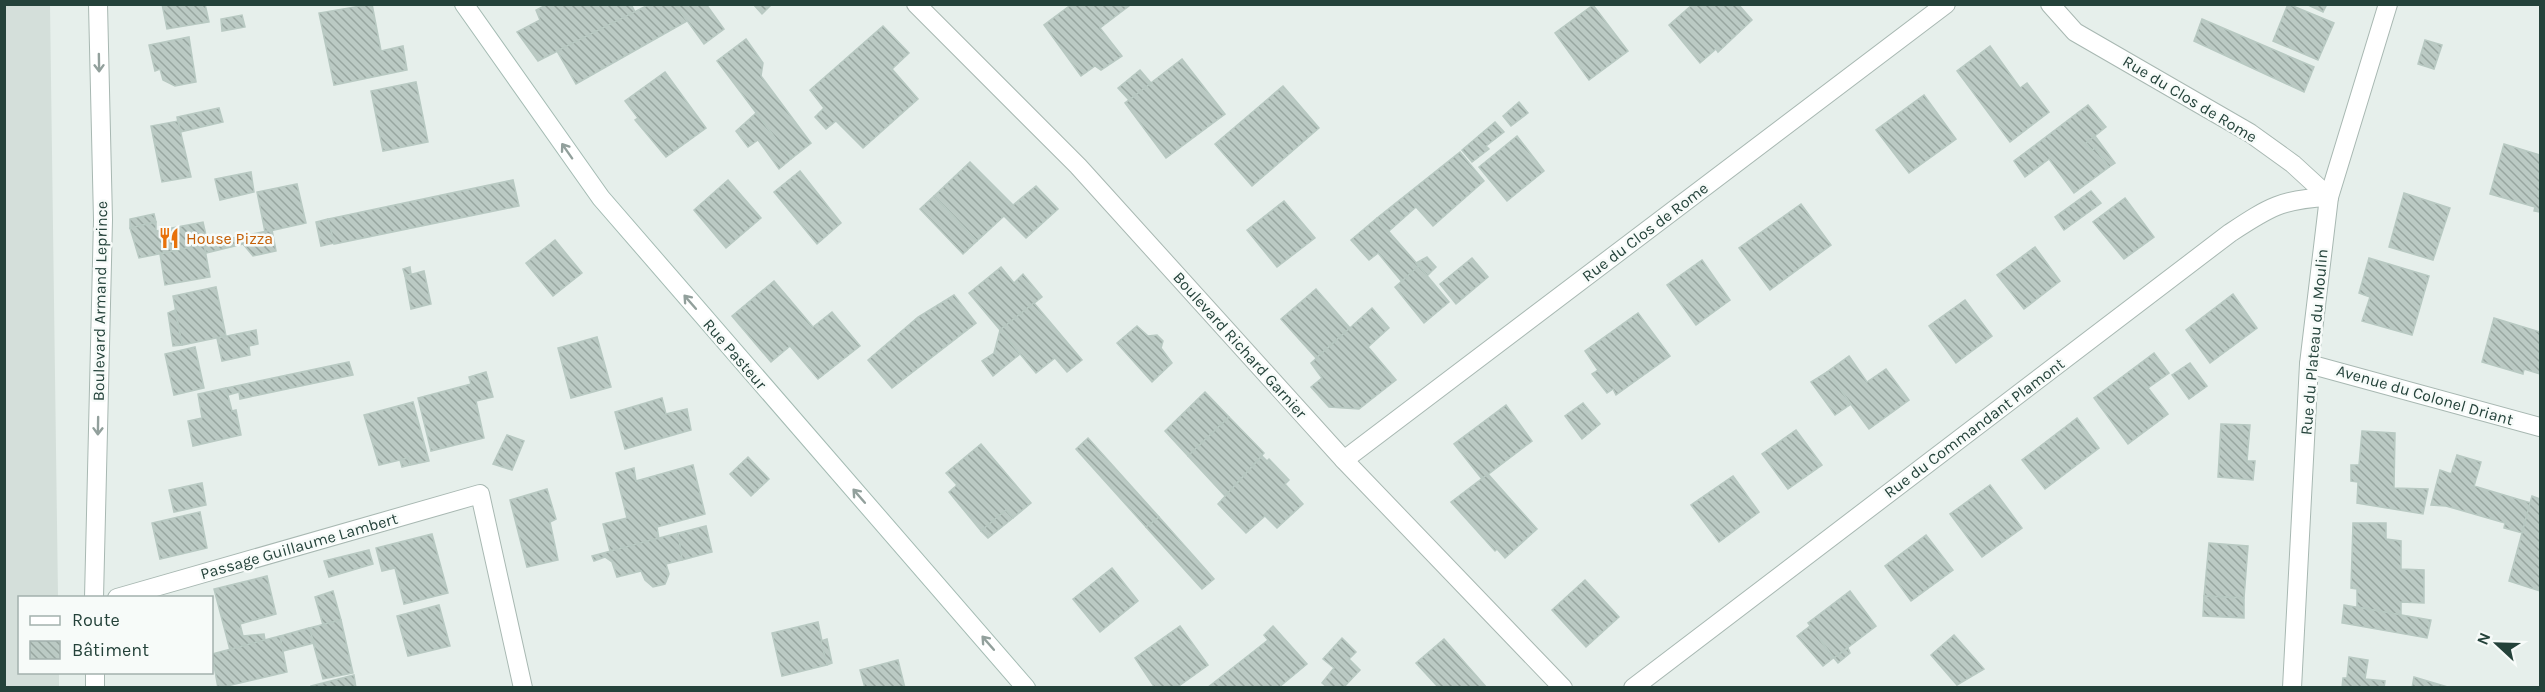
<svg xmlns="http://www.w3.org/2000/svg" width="2545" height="692" viewBox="0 0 2545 692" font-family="Karla,sans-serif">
  <defs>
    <pattern id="building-back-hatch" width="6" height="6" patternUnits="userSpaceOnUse" patternTransform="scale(1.5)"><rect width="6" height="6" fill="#bbcac4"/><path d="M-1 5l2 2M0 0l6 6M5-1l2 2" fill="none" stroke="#98a6a0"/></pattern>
  </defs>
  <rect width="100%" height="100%" fill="#e6efeb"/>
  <!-- built -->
  <polygon fill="#d4dfda" points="4,5 50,5 58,597 20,598 20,672 59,673 59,687 5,687"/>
  <!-- building -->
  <g fill="url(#building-back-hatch)" stroke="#b8c9c2" stroke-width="1.5">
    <polygon points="162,4 205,4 209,22 167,29"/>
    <polygon points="372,4 381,51 403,46 407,70 334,85 319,13"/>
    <polygon points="548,4 631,4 635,12 538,61 517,32 540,20 536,10"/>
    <polygon points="650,4 675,4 687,21 576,84 557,51"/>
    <polygon points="675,4 706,4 724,29 704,44"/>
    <polygon points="753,4 772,4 762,14"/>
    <polygon points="1072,4 1129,6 1100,28 1122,56 1101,70 1095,66 1081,76 1044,25"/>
    <polygon points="1693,4 1738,4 1752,20 1718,52 1716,49 1700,63 1669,25"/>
    <polygon points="2288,4 2334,23 2318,60 2273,41"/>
    <polygon points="2306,4 2327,4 2323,12"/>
    <polygon points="1593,5 1628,51 1589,80 1555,33"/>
    <polygon points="242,15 245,27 222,31 221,19"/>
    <polygon points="2202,19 2314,67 2304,92 2194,41"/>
    <polygon points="883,26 909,53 892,69 918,99 863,148 836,121 826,129 815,117 824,108 810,90"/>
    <polygon points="189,37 196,82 175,86 163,80 160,69 155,71 149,45"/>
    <polygon points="746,39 763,63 761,76 811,143 791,159 717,61"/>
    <polygon points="2425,40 2442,45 2434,69 2418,64"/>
    <polygon points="1990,46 2020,88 2027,83 2049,112 2010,142 1957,71"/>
    <polygon points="1182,59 1225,114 1166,158 1125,103"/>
    <polygon points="1140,70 1151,83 1129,100 1118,88"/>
    <polygon points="665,72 706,128 666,157 635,120 638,118 625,101"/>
    <polygon points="416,82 428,142 383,151 371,91"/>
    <polygon points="1283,86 1319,128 1252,186 1215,144"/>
    <polygon points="1924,95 1956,139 1909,173 1876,130"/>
    <polygon points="1519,102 1528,113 1511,126 1503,116"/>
    <polygon points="2088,105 2106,127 2086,143 2092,150 2095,148 2109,167 2074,193 2049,159 2025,177 2014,161"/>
    <polygon points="219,108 223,122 180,132 177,117"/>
    <polygon points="756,113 791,159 779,169 758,140 748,147 736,131"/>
    <polygon points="178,121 191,177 162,182 151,126"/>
    <polygon points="1495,122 1504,132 1486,146 1489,149 1472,162 1462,150"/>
    <polygon points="1517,136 1544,171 1507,201 1479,167"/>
    <polygon points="2095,136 2115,163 2109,167 2095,148 2092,150 2086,143"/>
    <polygon points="2504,144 2540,155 2540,189 2538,196 2540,197 2540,212 2534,211 2535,207 2490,194"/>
    <polygon points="1460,152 1484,181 1433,226 1416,207 1389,231 1377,218"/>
    <polygon points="970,162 1013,205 1036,186 1058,209 1026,238 1004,216 977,241 934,196"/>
    <polygon points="800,171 841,223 817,244 774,192"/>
    <polygon points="251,172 254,192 220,200 215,179"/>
    <polygon points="513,180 519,206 334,244 328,219"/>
    <polygon points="728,180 761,218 726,248 694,210"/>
    <polygon points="297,184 306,223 265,232 257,192"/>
    <polygon points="2091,191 2101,203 2064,230 2055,217"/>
    <polygon points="2404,193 2450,208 2433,260 2389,247"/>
    <polygon points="934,196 977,241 963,254 920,209"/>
    <polygon points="2125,198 2154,237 2124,259 2093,222"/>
    <polygon points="1284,201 1315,238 1277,267 1247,230"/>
    <polygon points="1801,204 1831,245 1770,290 1739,248"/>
    <polygon points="154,214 156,222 130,228 130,219"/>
    <polygon points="1377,218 1419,266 1402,282 1378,253 1369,260 1351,240"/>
    <polygon points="328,219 334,243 321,246 316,222"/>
    <polygon points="156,222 156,231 203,222 208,244 139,258 130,228"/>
    <polygon points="272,230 276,251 253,256 243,244 206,253 204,244"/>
    <polygon points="555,240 582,273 553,296 526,263"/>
    <polygon points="204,244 210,277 165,285 160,254"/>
    <polygon points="2035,247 2060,281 2024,309 1997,275"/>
    <polygon points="1427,257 1436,267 1427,276 1416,263"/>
    <polygon points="1472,258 1488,277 1456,304 1440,284"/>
    <polygon points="2369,258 2429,276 2412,335 2362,321 2370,297 2359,293"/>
    <polygon points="1702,260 1730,300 1696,325 1667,285"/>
    <polygon points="1419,266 1449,302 1424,323 1395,287"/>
    <polygon points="410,267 411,274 405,276 403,269"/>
    <polygon points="1001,267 1014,283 1023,274 1042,297 1000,330 969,293"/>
    <polygon points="424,271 431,304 411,309 405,276"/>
    <polygon points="774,281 813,327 832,312 860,346 818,379 790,346 771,362 732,316"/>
    <polygon points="216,287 226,336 182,345 173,296"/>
    <polygon points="1316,289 1350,328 1316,358 1281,319"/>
    <polygon points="2233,294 2257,328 2210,363 2186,330"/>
    <polygon points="954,295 976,323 892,388 868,360 918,317"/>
    <polygon points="1965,300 1992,336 1956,363 1929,326"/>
    <polygon points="1034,303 1082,360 1067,372 1055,358 1036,373 1000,330"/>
    <polygon points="1372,308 1389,328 1368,347 1396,380 1359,409 1329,407 1311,387 1322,378 1311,363"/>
    <polygon points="175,310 182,345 173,346 168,313"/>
    <polygon points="1638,313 1670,356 1616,395 1613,389 1607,393 1592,374 1598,370 1585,351"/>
    <polygon points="2494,318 2540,332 2540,374 2524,369 2523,374 2482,362"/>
    <polygon points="1137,326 1148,336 1157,335 1163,341 1161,348 1172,363 1152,382 1117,343"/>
    <polygon points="256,330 258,344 249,346 250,355 222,361 217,338"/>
    <polygon points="1000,330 1020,354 993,376 982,361 994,353"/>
    <polygon points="597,337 611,387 571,398 558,348"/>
    <polygon points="195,347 204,388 174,395 165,354"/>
    <polygon points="2154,353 2169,373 2148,388 2168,414 2128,444 2094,398"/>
    <polygon points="1849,356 1867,382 1886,369 1909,400 1869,429 1827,372"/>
    <polygon points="349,362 353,375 240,399 239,392 228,395 226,388"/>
    <polygon points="2190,363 2207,386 2189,399 2172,375"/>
    <polygon points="486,372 493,397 476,401 484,438 431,451 418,398 471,384 469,377"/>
    <polygon points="1827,372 1851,404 1835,415 1811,382"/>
    <polygon points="226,388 232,411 236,410 241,435 193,446 188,421 202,418 198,394"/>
    <polygon points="1205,392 1229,417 1188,456 1165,431"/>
    <polygon points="662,398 666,414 687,409 691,430 625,449 615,412"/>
    <polygon points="413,402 429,461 410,465 408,458 379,465 364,415"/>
    <polygon points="1583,403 1600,424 1582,439 1565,416"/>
    <polygon points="1506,405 1532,441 1482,479 1454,444"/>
    <polygon points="1229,417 1264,453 1225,496 1188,456"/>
    <polygon points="2077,418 2099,448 2045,489 2022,460"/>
    <polygon points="2221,424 2250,425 2247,461 2255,461 2253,480 2218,477"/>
    <polygon points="1796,430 1822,465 1788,489 1762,454"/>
    <polygon points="2362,431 2395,433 2394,488 2428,489 2423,514 2357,503 2358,482 2351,481 2351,465 2359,465"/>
    <polygon points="507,435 524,441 512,470 493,464"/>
    <polygon points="1088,438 1159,517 1146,527 1076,449"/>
    <polygon points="981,444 1031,503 1013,518 1006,510 981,531 949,492 957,485 946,473"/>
    <polygon points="2457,455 2481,462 2474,486 2531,503 2523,533 2504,528 2505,523 2446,506 2431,505 2440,470 2451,474"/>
    <polygon points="1262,456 1267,461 1269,459 1289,480 1285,484 1303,504 1277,528 1265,516 1246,533 1218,504"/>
    <polygon points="748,457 769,479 751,496 730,474"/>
    <polygon points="408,458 410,465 402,467 400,460"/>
    <polygon points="693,465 705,514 657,527 659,539 610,551 603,524 627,518 616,473 634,468 636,481"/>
    <polygon points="1488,474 1537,529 1505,558 1497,549 1495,551 1451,502"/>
    <polygon points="1733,476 1759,512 1719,542 1691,505"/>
    <polygon points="202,483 206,505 174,512 169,490"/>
    <polygon points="1990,485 2022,528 1982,557 1950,514"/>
    <polygon points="547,489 556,519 550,522 558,560 527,567 510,500"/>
    <polygon points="2532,496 2540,499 2540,591 2509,581"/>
    <polygon points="1006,510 1013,518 988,538 981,531"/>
    <polygon points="200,512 207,548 160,559 152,523"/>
    <polygon points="1159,517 1214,579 1202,589 1146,527"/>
    <polygon points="2353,523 2386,523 2386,539 2401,541 2401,569 2424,570 2424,603 2401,602 2401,615 2357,607 2357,589 2351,588"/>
    <polygon points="706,526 712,552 682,560 678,533"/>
    <polygon points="678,533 682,560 666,564 669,574 665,584 653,587 645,580 641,571 617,577 612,562 605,557 594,561 592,556"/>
    <polygon points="432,534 448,593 404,604 395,568 382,571 376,548"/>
    <polygon points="1926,535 1953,570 1911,601 1885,566"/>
    <polygon points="2209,543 2248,546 2244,598 2204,596"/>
    <polygon points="369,550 373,564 329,577 324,561"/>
    <polygon points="1112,568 1138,601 1100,632 1073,599"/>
    <polygon points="267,576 276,614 240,624 243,636 264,634 265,640 230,650 214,589"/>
    <polygon points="1585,580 1619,617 1586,647 1552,610"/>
    <polygon points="333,591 341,620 323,625 315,597"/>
    <polygon points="1850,591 1876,626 1834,658 1808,623"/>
    <polygon points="2204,596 2244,598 2244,618 2203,616"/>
    <polygon points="439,605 450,646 408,656 397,616"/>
    <polygon points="2344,605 2431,620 2427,638 2342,623"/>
    <polygon points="341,620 353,673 323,679 309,628"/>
    <polygon points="818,622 827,665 782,676 772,633"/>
    <polygon points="1180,626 1208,665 1176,688 1155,688 1135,658"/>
    <polygon points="1273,626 1307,664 1278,688 1207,688 1268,640 1264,635"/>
    <polygon points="1810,626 1833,658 1823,666 1797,636"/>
    <polygon points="309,628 314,643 283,651 280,636"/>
    <polygon points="1954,635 1984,669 1957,685 1931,655"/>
    <polygon points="280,636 287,672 218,688 212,654"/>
    <polygon points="1342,638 1356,652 1349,659 1360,670 1343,688 1328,688 1322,683 1334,668 1323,659"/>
    <polygon points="827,639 832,663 827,665 821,641"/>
    <polygon points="1444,639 1487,688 1439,688 1416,663"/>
    <polygon points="1848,648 1850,653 1838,663 1834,658"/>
    <polygon points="2349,657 2368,660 2365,679 2385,681 2384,688 2342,688 2343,678 2347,678"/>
    <polygon points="898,660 905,688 865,688 860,670"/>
    <polygon points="354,675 356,688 312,688 311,686"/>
    <polygon points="2414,677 2451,688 2412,688"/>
  </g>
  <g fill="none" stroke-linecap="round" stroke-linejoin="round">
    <defs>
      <g id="minor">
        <polyline points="916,4 1078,166 1344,460 1563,688"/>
        <polyline points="2050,4 2075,32 2250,133 2293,164 2329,197"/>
        <polyline points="2309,364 2540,427"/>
        <polyline points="1344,460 1946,4"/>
        <polyline points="117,598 480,494 523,688"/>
        <path d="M1633,688L2230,233C2268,208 2281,199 2329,197"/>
        <polyline points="2292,688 2309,364 2329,197 2388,4"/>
      </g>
      <g id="tertiary">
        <polyline points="94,598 103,220 98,4"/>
        <polyline points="95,672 95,688"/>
      </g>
      <polyline id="secondary" points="464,4 601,198 1026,688"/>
    </defs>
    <!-- minor casing -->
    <use href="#minor" stroke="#a8b8b2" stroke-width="20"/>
    <!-- tertiary casing -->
    <use href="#tertiary" stroke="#a8b8b2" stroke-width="20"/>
    <!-- secondary casing -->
    <use href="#secondary" stroke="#a4bbb3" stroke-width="20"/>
    <!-- minor -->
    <use href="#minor" stroke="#fff" stroke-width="18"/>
    <!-- tertiary -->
    <use href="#tertiary" stroke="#fff" stroke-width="18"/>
    <!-- secondary -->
    <use href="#secondary" stroke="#fff" stroke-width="18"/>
  </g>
  <!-- one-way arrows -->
  <defs><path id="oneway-shaft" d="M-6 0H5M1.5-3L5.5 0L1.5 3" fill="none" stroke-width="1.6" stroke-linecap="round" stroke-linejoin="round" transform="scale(1.5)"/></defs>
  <g stroke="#92a09c">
    <use href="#oneway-shaft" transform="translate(99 63) rotate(89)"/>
    <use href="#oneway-shaft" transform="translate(567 151) rotate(-125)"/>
    <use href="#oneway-shaft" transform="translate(690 302) rotate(-131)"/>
    <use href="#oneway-shaft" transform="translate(98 426) rotate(91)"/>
    <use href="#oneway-shaft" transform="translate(859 496) rotate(-131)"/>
    <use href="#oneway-shaft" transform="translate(988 643) rotate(-131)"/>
  </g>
  <!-- icons -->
  <defs>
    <symbol id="restaurant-bare" viewBox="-9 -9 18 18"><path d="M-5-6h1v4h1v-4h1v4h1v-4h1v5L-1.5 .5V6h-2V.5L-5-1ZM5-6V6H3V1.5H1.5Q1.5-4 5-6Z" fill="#e8710a" stroke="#f7fbf9" stroke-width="2.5" paint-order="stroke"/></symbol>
  </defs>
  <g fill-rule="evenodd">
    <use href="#restaurant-bare" x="154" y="223" width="30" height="30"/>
  </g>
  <g text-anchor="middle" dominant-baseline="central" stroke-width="5" stroke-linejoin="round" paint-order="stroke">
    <!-- street labels -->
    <g font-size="16" fill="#24423a" stroke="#f7fbf9">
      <text transform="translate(2190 99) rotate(31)">Rue du Clos de Rome</text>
      <text transform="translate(1645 232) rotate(-37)">Rue du Clos de Rome</text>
      <text transform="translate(100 301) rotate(-89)">Boulevard Armand Leprince</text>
      <text transform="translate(2314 342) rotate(-85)">Rue du Plateau du Moulin</text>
      <text transform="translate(1240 345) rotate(48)">Boulevard Richard Garnier</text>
      <text transform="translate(735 354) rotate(49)">Rue Pasteur</text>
      <text transform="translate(2425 395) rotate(16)">Avenue du Colonel Driant</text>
      <text transform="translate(1974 428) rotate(-37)">Rue du Commandant Plamont</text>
      <text transform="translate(299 546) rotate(-16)">Passage Guillaume Lambert</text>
    </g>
    <!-- food labels -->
    <g font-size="16" fill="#c56008" stroke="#f7fbf9" text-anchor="start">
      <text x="186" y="238">House Pizza</text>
    </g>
  </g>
  <!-- border -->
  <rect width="2545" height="692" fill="none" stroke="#24423a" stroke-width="12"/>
  <!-- legend -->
  <rect x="18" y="596" width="195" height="78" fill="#f7fbf9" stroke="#a3b1ad" stroke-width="1.5"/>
  <rect x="30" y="616" width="30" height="9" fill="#ffffff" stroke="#a3b1ad" stroke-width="1.5"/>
  <text x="72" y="626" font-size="18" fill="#24423a">Route</text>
  <rect x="30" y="641" width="30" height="18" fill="url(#building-back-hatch)" stroke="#a3b1ad" stroke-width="1.5"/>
  <text x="72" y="656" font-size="18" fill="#24423a">Bâtiment</text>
  <!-- north arrow -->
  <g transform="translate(2497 644) rotate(292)" stroke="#f7fbf9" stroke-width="4.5" paint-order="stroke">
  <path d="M0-4.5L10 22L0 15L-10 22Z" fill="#24423a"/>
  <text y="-9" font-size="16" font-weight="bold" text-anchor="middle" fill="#24423a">N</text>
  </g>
</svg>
